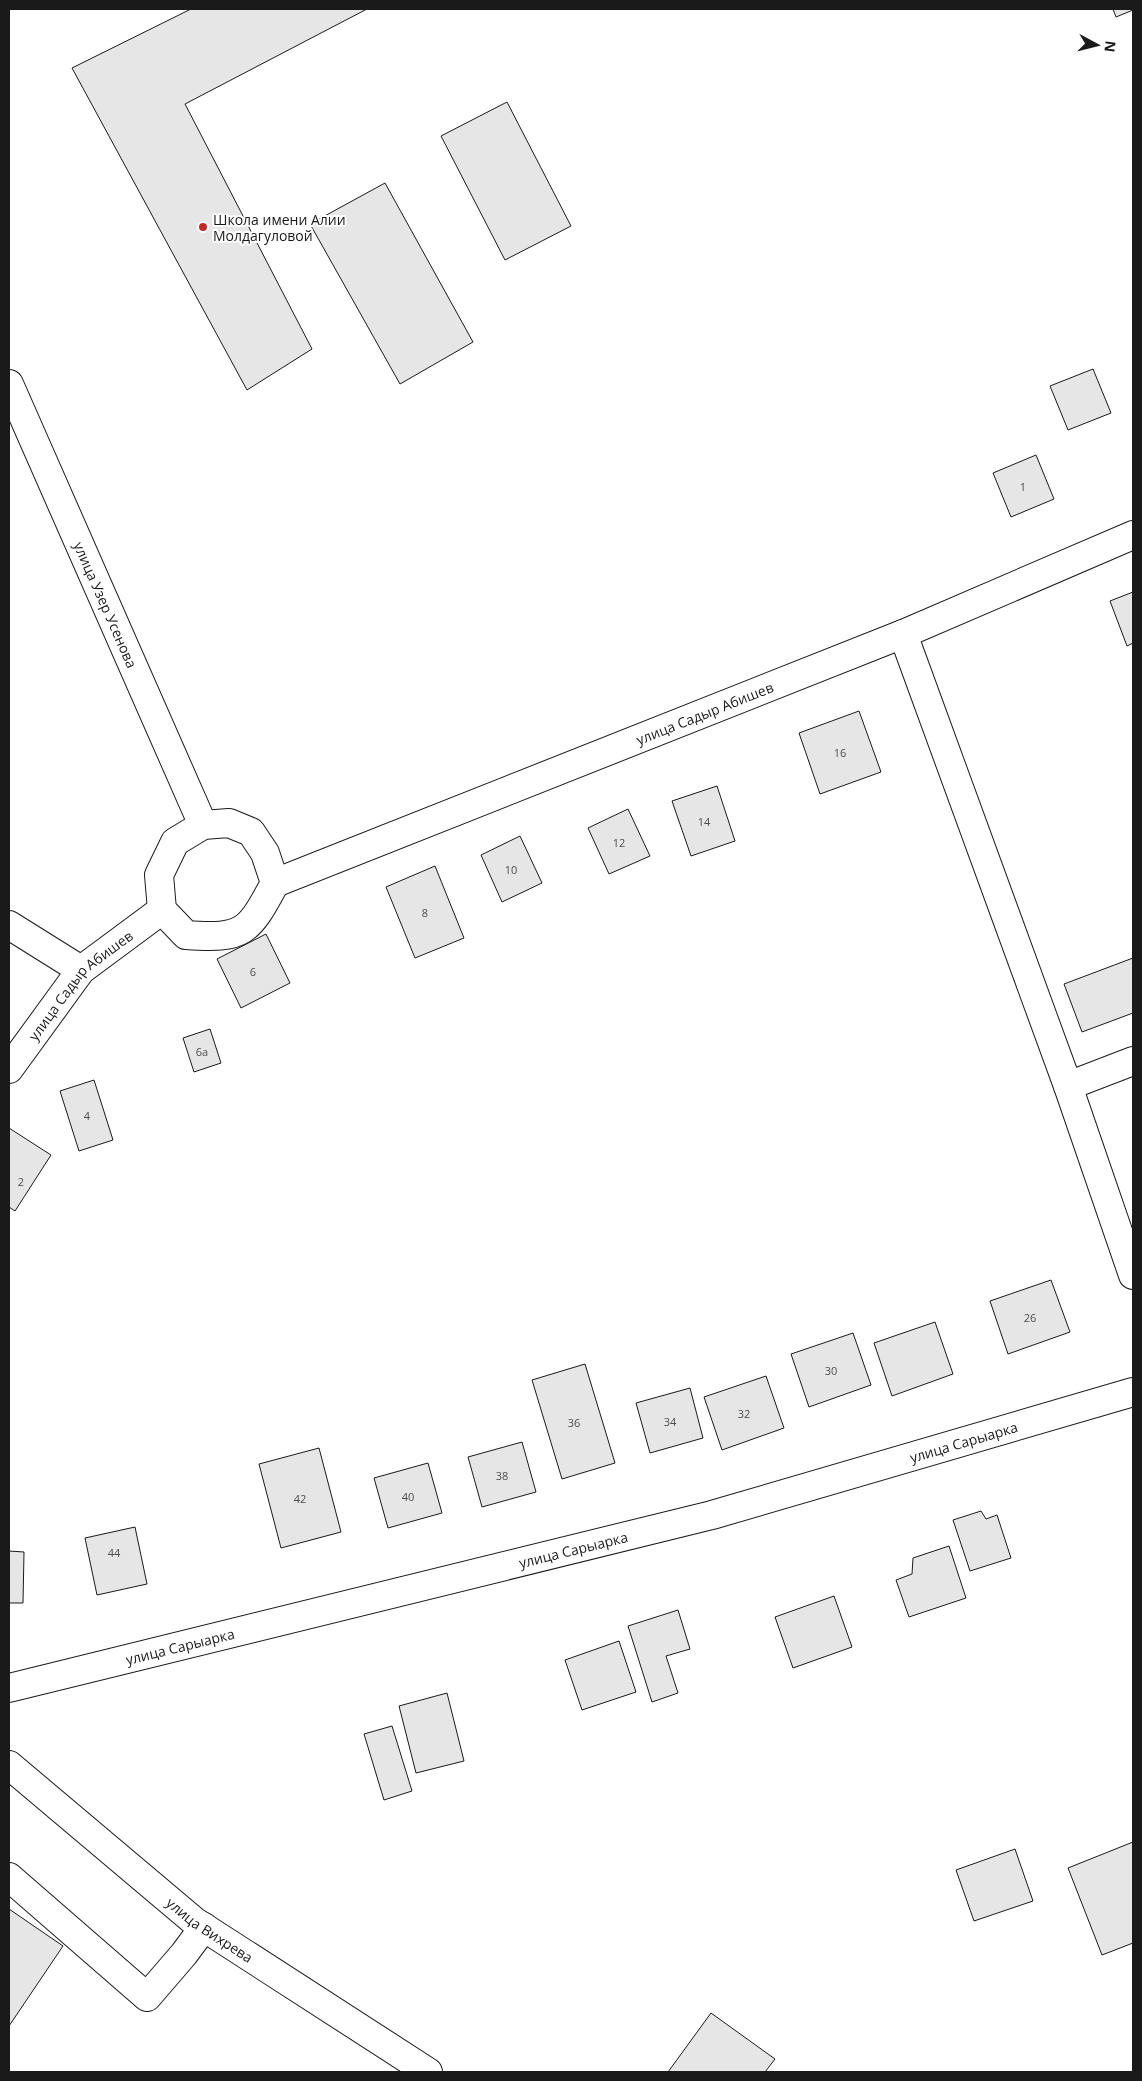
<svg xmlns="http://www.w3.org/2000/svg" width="1142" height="2081" viewBox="0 0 1142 2081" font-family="'Open Sans',sans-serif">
  <rect width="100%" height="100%" fill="#fff"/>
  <!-- building -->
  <g fill="#e6e6e6" stroke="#1a1a1a">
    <polygon points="191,9 367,9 185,104 312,349 247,390 72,68"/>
    <polygon points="1113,9 1133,9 1133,10 1116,17"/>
    <polygon points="507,102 571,226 505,260 441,136"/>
    <polygon points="385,183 473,342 400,384 310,224"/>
    <polygon points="1093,369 1111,413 1068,430 1050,386"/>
    <polygon points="1036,455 1054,499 1011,517 993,473"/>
    <polygon points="1133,592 1133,643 1127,646 1110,601"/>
    <polygon points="859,711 881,772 820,794 799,733"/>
    <polygon points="717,786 735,841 691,856 672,801"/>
    <polygon points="628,809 650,856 609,874 588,828"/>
    <polygon points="520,836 542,883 502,902 481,855"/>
    <polygon points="435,866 464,938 415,958 386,887"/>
    <polygon points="266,934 290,983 241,1008 217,959"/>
    <polygon points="1133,958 1133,1013 1082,1032 1064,984"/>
    <polygon points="210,1029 221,1063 194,1072 183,1038"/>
    <polygon points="94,1080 113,1140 79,1151 60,1091"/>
    <polygon points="9,1128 51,1155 15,1211 9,1207"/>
    <polygon points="1051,1280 1070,1332 1008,1354 990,1301"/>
    <polygon points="935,1322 953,1374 892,1396 874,1343"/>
    <polygon points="853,1333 871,1385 809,1407 791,1354"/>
    <polygon points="585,1364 615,1463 562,1479 532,1380"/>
    <polygon points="766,1376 784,1428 722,1450 704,1397"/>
    <polygon points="690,1388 703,1438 650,1453 636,1403"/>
    <polygon points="522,1442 536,1492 482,1507 468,1457"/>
    <polygon points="319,1448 341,1532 281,1548 259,1464"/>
    <polygon points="428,1463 442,1513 388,1528 374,1478"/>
    <polygon points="981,1511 986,1519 997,1515 1011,1558 970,1571 953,1520"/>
    <polygon points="135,1527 147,1584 97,1595 85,1538"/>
    <polygon points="949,1546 966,1598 909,1617 896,1580 912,1574 913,1558"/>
    <polygon points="9,1551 24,1552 23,1603 9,1603"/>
    <polygon points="834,1596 852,1647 793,1668 775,1617"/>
    <polygon points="678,1610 690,1649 666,1656 678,1693 652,1702 628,1626"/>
    <polygon points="619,1641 636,1692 582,1710 565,1660"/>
    <polygon points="447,1693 464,1761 416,1773 399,1706"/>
    <polygon points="392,1726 412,1791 384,1800 364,1734"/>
    <polygon points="1133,1842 1133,1943 1102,1955 1068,1868"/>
    <polygon points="1015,1849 1033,1901 974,1921 956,1870"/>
    <polygon points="9,1909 63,1946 9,2026"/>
    <polygon points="711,2013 775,2059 765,2072 668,2072"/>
  </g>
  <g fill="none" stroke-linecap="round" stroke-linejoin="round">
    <defs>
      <g id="minor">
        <path id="s1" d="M9,384L203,825"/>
        <polyline points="903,634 1068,1086 1133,1275"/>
        <path d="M229,823L251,832L265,853L275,883C248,933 244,939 186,935L162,910L159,875L175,842L203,825Z"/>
        <path id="s2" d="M275,883L903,634L1133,535"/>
        <polyline points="9,925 81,970"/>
        <path id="s3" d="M9,1069L81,970L162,910"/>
        <polyline points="1068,1086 1133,1061"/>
        <path id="s4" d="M9,1688L712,1515L1133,1392"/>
        <path id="s5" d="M9,1765L194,1921L428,2072"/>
        <polyline points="9,1877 147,1997 184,1954 204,1927"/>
      </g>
    </defs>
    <!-- minor casing -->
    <use href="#minor" stroke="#1a1a1a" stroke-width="30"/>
    <!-- minor -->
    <use href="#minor" stroke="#fff" stroke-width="28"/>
  </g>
  <!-- markers -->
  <circle fill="#c62828" stroke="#fff" stroke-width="2" cx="203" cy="227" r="5"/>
  <g text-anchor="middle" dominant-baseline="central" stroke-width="4" stroke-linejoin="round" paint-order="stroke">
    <!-- number labels -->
    <g font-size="11" fill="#4d4d4d">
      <text x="1023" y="486">1</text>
      <text x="840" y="752">16</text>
      <text x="704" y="821">14</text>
      <text x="619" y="842">12</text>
      <text x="511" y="869">10</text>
      <text x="425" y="912">8</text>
      <text x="253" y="971">6</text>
      <text x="202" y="1051">6а</text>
      <text x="87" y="1115">4</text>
      <text x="21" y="1181">2</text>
      <text x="1030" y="1317">26</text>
      <text x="831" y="1370">30</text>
      <text x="744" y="1413">32</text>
      <text x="670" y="1421">34</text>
      <text x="574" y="1422">36</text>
      <text x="502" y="1475">38</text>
      <text x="408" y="1496">40</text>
      <text x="300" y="1498">42</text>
      <text x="114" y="1552">44</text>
    </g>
    <!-- poi labels -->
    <g font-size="14" fill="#1a1a1a" stroke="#fff" text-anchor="start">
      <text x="213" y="219">Школа имени Алии<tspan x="213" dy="16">Молдагуловой</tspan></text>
    </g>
    <!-- street labels -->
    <g font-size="14" fill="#1a1a1a" stroke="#fff">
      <text stroke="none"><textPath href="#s1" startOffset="241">улица Узер Усенова</textPath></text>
      <text stroke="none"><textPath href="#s2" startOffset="462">улица Садыр Абишев</textPath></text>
      <text stroke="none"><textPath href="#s3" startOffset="111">улица Садыр Абишев</textPath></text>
      <text stroke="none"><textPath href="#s4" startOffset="986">улица Сарыарка</textPath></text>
      <text stroke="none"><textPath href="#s4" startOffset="581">улица Сарыарка</textPath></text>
      <text stroke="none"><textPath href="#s4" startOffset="176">улица Сарыарка</textPath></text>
      <text stroke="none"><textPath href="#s5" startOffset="260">улица Вихрева</textPath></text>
    </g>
  </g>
  <!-- border -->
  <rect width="1142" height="2081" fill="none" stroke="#1a1a1a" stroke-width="20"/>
  <!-- north arrow -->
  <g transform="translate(1097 45) rotate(97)" stroke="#ffffff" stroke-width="4" paint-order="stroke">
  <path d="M0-4L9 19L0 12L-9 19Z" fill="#1a1a1a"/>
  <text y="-8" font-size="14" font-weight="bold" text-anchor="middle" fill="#1a1a1a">N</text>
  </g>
</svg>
